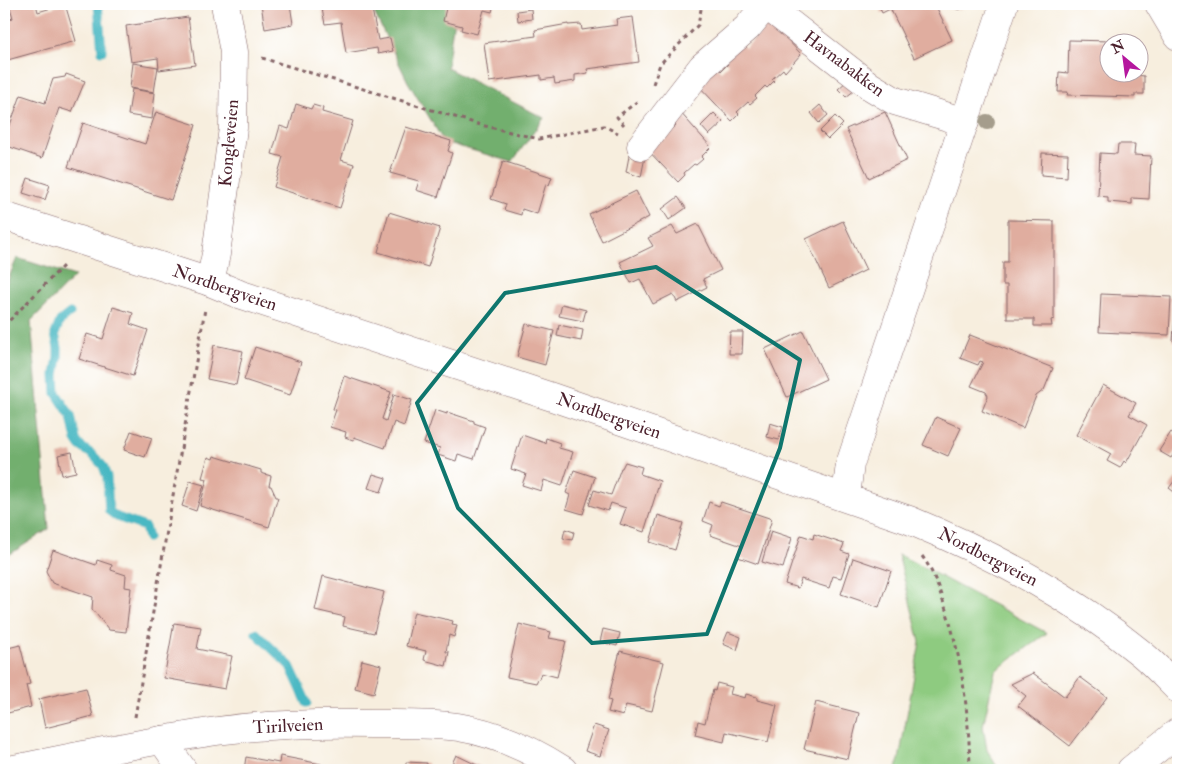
<svg xmlns="http://www.w3.org/2000/svg" width="1182" height="774" viewBox="0 0 1182 774" font-family="'IM FELL Double Pica',serif">
  <rect width="100%" height="100%" fill="#fff"/>
  <filter id="ink" filterUnits="userSpaceOnUse"><feTurbulence type="fractalNoise" baseFrequency=".02" numOctaves="2"/><feDisplacementMap in="SourceGraphic" scale="10" xChannelSelector="R" yChannelSelector="G"/><feConvolveMatrix kernelMatrix="1 2 1 2 8 2 1 2 1" color-interpolation-filters="sRGB"/></filter>
  <filter id="wash" filterUnits="userSpaceOnUse"><feTurbulence type="fractalNoise" baseFrequency=".0096" numOctaves="4" result="noise"/><feDisplacementMap in="SourceGraphic" scale="20" xChannelSelector="R" yChannelSelector="G"/><feGaussianBlur stdDeviation="1.12" result="paint"/><feColorMatrix in="noise" values="0 0 0 0 0 0 0 0 0 0 0 0 0 0 0 0 0 1.4 0 .05"/><feComposite in="paint" operator="in"/></filter>
  <g filter="url(#wash)">
    <rect width="100%" height="100%" fill="#f7eede"/>
    <!-- green -->
    <polygon fill="#8ecb80" stroke="#6c7556" points="898,554 1047,633 995,671 983,726 987,750 999,770 895,770 899,760 920,642"/>
    <!-- forest -->
    <g fill="#72af6e" stroke="#5e674c">
      <polygon points="370,4 456,4 447,68 544,118 512,162 444,142 408,82"/>
      <polygon points="17,258 75,276 31,321 49,529 4,558 4,289"/>
    </g>
    <g fill="none" stroke-linecap="round" stroke-linejoin="round">
      <!-- stream -->
      <g stroke="#4ab8c3" stroke-width="9">
        <polyline points="98,4 102,51"/>
        <polyline points="70,313 60,321 55,334 58,348 58,358 55,375 56,393 71,416 76,440 80,446 93,455 103,466 107,477 109,511 117,517 145,527 148,538"/>
        <polyline points="256,633 290,666 307,703"/>
      </g>
    </g>
    <g id="blocks">
      <!-- building -->
      <g fill="#e0ad9f">
        <polygon points="20,4 36,4 38,12 65,4 76,41 4,61 4,21 13,18 10,7"/>
        <polygon points="261,4 290,4 293,24 265,29"/>
        <polygon points="321,4 357,4 357,5 371,4 378,40 390,38 393,51 378,54 377,48 346,53 341,22 325,24"/>
        <polygon points="447,4 494,4 492,12 484,10 477,34 461,30 462,26 443,21"/>
        <polygon points="799,4 809,4 804,9"/>
        <polygon points="878,4 890,4 892,8 882,13"/>
        <polygon points="905,4 935,4 952,40 914,58 891,10"/>
        <polygon points="941,4 962,4 960,10"/>
        <polygon points="531,9 532,19 518,21 517,11"/>
        <polygon points="188,17 195,65 159,70 158,58 131,62 126,26"/>
        <polygon points="633,17 639,62 587,69 588,73 575,75 575,81 555,84 554,78 541,80 541,75 489,82 484,43 536,36 535,30 568,24 568,25 581,24 582,30 617,25 616,19"/>
        <polygon points="769,20 801,54 785,72 783,69 772,79 774,81 767,88 765,86 755,96 757,98 750,104 748,102 737,112 739,114 732,121 696,83 715,65 721,71 728,64 723,59 739,42 745,48 761,33 759,30"/>
        <polygon points="1069,40 1110,41 1110,72 1136,72 1136,75 1144,76 1144,94 1135,94 1135,97 1067,95 1068,92 1058,92 1059,72 1068,73"/>
        <polygon points="133,63 158,67 154,92 130,88"/>
        <polygon points="66,74 85,81 72,112 59,108 42,158 4,145 6,136 4,135 4,123 10,125 21,95 45,103 53,79 65,77"/>
        <polygon points="847,81 855,90 846,97 838,89"/>
        <polygon points="132,89 155,93 152,119 128,115"/>
        <polygon points="296,104 311,109 313,105 323,108 322,112 353,121 341,160 354,164 340,208 274,187 283,157 272,154 280,126 289,129"/>
        <polygon points="820,105 828,115 819,123 811,113"/>
        <polygon points="679,111 711,147 701,157 703,159 696,165 694,164 684,173 685,175 678,182 643,145 657,142 676,125 670,119"/>
        <polygon points="156,112 196,125 171,200 68,167 83,123 145,144"/>
        <polygon points="885,112 907,160 869,178 846,129"/>
        <polygon points="714,113 723,122 709,135 701,126"/>
        <polygon points="835,116 843,124 828,139 820,131"/>
        <polygon points="406,127 451,141 448,151 452,153 438,197 416,190 419,181 390,173"/>
        <polygon points="1118,144 1135,144 1134,155 1151,156 1149,199 1132,198 1132,204 1108,202 1108,197 1098,196 1100,153 1117,154"/>
        <polygon points="630,151 645,157 641,177 626,172"/>
        <polygon points="1042,153 1068,154 1067,177 1041,175"/>
        <polygon points="503,161 552,177 549,185 546,184 537,214 522,209 521,215 504,210 506,204 491,199"/>
        <polygon points="28,178 50,185 45,200 23,193"/>
        <polygon points="636,191 649,217 602,241 589,214"/>
        <polygon points="678,197 686,208 669,220 662,209"/>
        <polygon points="389,212 440,228 428,267 378,252"/>
        <polygon points="1008,220 1054,221 1054,319 1051,320 1052,326 1034,326 1034,319 1007,319 1007,285 1003,285 1003,262 1008,262"/>
        <polygon points="843,221 866,270 829,288 806,239"/>
        <polygon points="698,224 721,270 703,279 707,287 677,302 673,294 653,304 640,279 631,283 620,262 653,246 648,238 672,226 677,234"/>
        <polygon points="1101,294 1171,297 1169,335 1099,332"/>
        <polygon points="562,304 586,310 583,321 559,316"/>
        <polygon points="113,307 133,313 130,324 148,330 133,376 79,359 87,334 103,339"/>
        <polygon points="1175,313 1178,313 1178,341 1173,341"/>
        <polygon points="526,324 554,331 545,365 517,357"/>
        <polygon points="559,325 583,330 581,341 557,336"/>
        <polygon points="803,331 826,379 787,397 765,349"/>
        <polygon points="730,332 743,332 742,354 729,354"/>
        <polygon points="970,335 1053,368 1044,390 1036,396 1023,428 982,411 988,396 986,392 971,386 983,362 980,361 978,365 960,358"/>
        <polygon points="214,345 243,351 236,385 207,379"/>
        <polygon points="255,347 301,362 290,395 244,380"/>
        <polygon points="344,376 391,392 382,419 386,421 394,394 412,400 404,426 394,422 385,448 354,437 353,440 345,437 346,432 330,427 336,410 333,409"/>
        <polygon points="1103,385 1136,403 1129,415 1147,425 1126,463 1124,461 1120,468 1107,461 1111,454 1076,435"/>
        <polygon points="435,410 447,414 447,412 474,421 474,423 485,427 474,459 458,454 456,461 438,455 440,448 424,443"/>
        <polygon points="936,417 961,428 948,456 923,445"/>
        <polygon points="770,423 783,427 779,440 767,437"/>
        <polygon points="131,431 152,438 145,457 124,450"/>
        <polygon points="1171,432 1178,437 1178,447 1171,458 1159,451"/>
        <polygon points="522,435 545,443 546,438 560,443 559,448 573,452 562,486 544,480 541,491 522,485 526,474 511,469"/>
        <polygon points="72,452 76,472 62,475 58,455"/>
        <polygon points="214,456 261,470 261,473 271,476 269,486 271,486 276,497 278,497 269,527 200,506 207,479 202,478 208,457 213,459"/>
        <polygon points="625,462 642,467 640,474 660,481 644,532 620,524 626,508 611,503 608,511 589,505 594,490 611,495 621,468 622,468"/>
        <polygon points="574,470 595,477 583,514 566,509 570,495 566,493"/>
        <polygon points="373,474 386,478 381,492 368,488"/>
        <polygon points="1178,476 1178,495 1169,488"/>
        <polygon points="190,481 204,485 196,511 182,506"/>
        <polygon points="709,502 719,506 721,502 772,519 758,564 738,557 742,546 710,535 713,525 703,521"/>
        <polygon points="658,515 683,523 675,550 650,542"/>
        <polygon points="565,529 574,532 572,540 563,538"/>
        <polygon points="771,531 792,538 783,568 762,562"/>
        <polygon points="814,534 844,544 841,551 849,554 841,578 833,576 829,588 801,579 798,588 785,584 801,535 813,539"/>
        <polygon points="53,550 96,565 97,560 112,565 111,570 126,575 125,587 131,588 126,632 109,630 92,609 93,597 52,583 46,571"/>
        <polygon points="853,558 891,571 879,607 841,594"/>
        <polygon points="323,576 384,592 374,633 343,626 345,617 315,610"/>
        <polygon points="414,612 453,621 452,624 457,625 454,637 449,635 446,652 449,652 446,666 424,660 426,651 406,646"/>
        <polygon points="174,623 201,627 197,649 232,656 225,689 164,678"/>
        <polygon points="519,624 551,632 549,638 566,641 557,677 541,673 539,679 538,679 536,683 507,677"/>
        <polygon points="603,629 620,633 617,646 600,642"/>
        <polygon points="728,632 741,637 737,650 723,644"/>
        <polygon points="20,645 30,684 26,685 31,707 4,714 4,649"/>
        <polygon points="620,651 664,662 652,711 626,705 623,716 608,712 611,701 608,700"/>
        <polygon points="362,660 381,665 374,693 355,688"/>
        <polygon points="1033,673 1065,697 1080,677 1107,697 1070,746 1018,706 1026,696 1011,684"/>
        <polygon points="717,683 732,687 730,694 745,698 746,694 757,697 757,700 777,705 768,742 726,732 724,742 695,735 698,721 705,723 713,690 715,691"/>
        <polygon points="86,688 93,716 45,728 39,699"/>
        <polygon points="816,702 859,713 848,759 804,749"/>
        <polygon points="594,725 609,730 600,756 585,751"/>
        <polygon points="456,755 481,767 480,770 449,770"/>
        <polygon points="280,756 321,764 320,770 244,770 246,757 279,763"/>
        <polygon points="406,762 427,763 426,770 406,770"/>
      </g>
    </g>
  </g>
  <g filter="url(#ink)">
    <use href="#blocks" fill-opacity="0" stroke="#87676a" stroke-width="1"/>
    <g fill="none" stroke-linecap="round" stroke-linejoin="round">
      <defs>
        <g id="minor">
          <polyline points="1159,4 1178,36"/>
          <polyline points="641,146 702,67 747,28 766,5 870,86 895,101 965,122"/>
          <path d="M4,216L210,282L239,294L552,397L909,520C994,555 1071,596 1142,654C1155,665 1166,677 1178,689"/>
          <polyline points="210,282 216,254 233,128 234,52 225,4"/>
          <polyline points="846,496 850,464 1004,4"/>
          <polyline points="162,740 183,770"/>
          <path d="M9,770C78,756 147,741 217,731C268,724 320,723 372,724C400,724 430,723 458,727C495,733 532,750 563,770"/>
          <polyline points="1131,770 1178,732"/>
        </g>
      </defs>
      <!-- minor casing -->
      <use href="#minor" stroke="#87676a" stroke-width="29"/>
      <!-- path -->
      <g stroke="#87676a" stroke-width="3" stroke-dasharray="4 4" stroke-linecap="butt">
        <polyline points="262,58 481,125 539,139 604,126 618,133"/>
        <polyline points="653,84 660,64 698,25 702,4"/>
        <polyline points="624,125 617,117 638,101"/>
        <polyline points="4,326 65,264"/>
        <path d="M922,556C933,571 937,584 943,601C962,655 969,713 970,770"/>
        <polyline points="135,717 205,309"/>
      </g>
      <!-- minor -->
      <use href="#minor" stroke="#fff" stroke-width="28"/>
    </g>
    <!-- trees -->
    <circle fill="#a59d8c" cx="987" cy="122" r="8"/>
  </g>
  <!-- marked area -->
  <path fill="none" stroke="#0f766e" stroke-width="4" stroke-linejoin="round" d="M656,267L800,360L780,448L707,634L592,643L458,508L417,403L505,293Z"/>
  <g text-anchor="middle" dominant-baseline="central" stroke-width="4" stroke-linejoin="round" paint-order="stroke">
    <!-- street labels -->
    <g font-size="18" fill="#4a1f2b" stroke="#fff">
      <text transform="translate(844 64) rotate(37)">Havnabakken</text>
      <text transform="translate(229 143) rotate(-85)">Kongleveien</text>
      <text transform="translate(225 288) rotate(19)">Nordbergveien</text>
      <text transform="translate(609 416) rotate(19)">Nordbergveien</text>
      <text transform="translate(988 557) rotate(27)">Nordbergveien</text>
      <text transform="translate(288 726) rotate(-3)">Tirilveien</text>
    </g>
  </g>
  <!-- margin -->
  <rect width="1182" height="774" fill="none" stroke="#fff" stroke-width="20"/>
  <!-- north arrow -->
  <g transform="translate(1124 58) rotate(331)"><circle r="24" fill="#ffffff" stroke="#b7a5aa"/>
  <path d="M0-4L9 19L0 12L-9 19Z" fill="#b5179e"/>
  <text y="-8" font-size="14" font-weight="bold" text-anchor="middle" fill="#4a1f2b">N</text>
  </g>
</svg>
